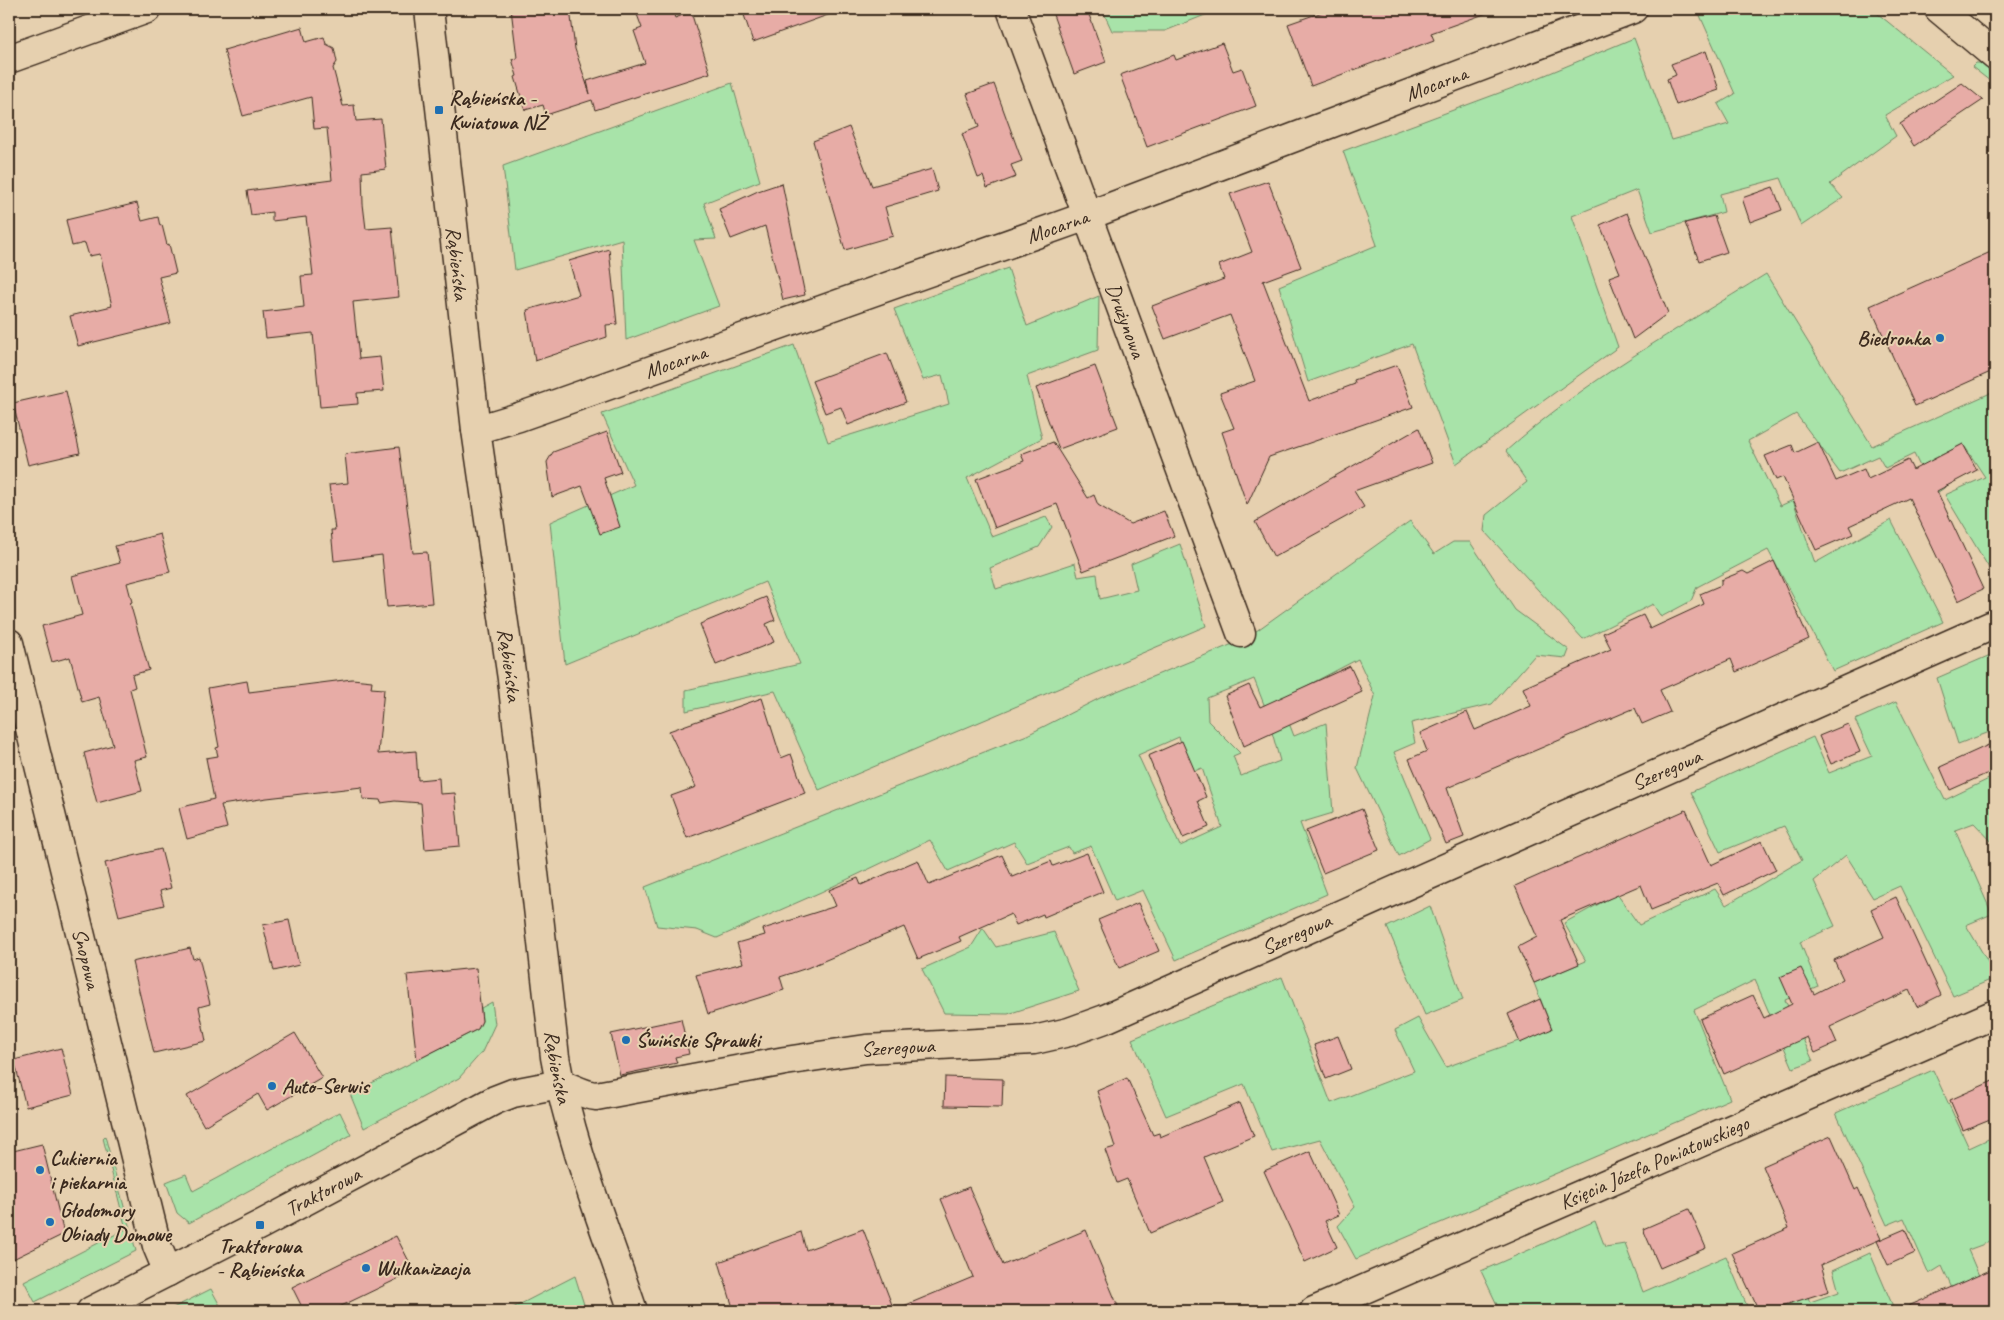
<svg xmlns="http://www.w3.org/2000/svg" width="2004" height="1320" viewBox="0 0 2004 1320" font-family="Caveat,sans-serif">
  <rect width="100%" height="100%" fill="#e6d0af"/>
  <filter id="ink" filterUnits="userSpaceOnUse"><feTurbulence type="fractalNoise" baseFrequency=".02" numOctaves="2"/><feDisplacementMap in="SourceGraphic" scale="10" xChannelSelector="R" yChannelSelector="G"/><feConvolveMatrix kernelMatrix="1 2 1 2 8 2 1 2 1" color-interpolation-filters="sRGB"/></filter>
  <g filter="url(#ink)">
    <!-- green -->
    <g fill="#a8e3a9" stroke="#728664" fill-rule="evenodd">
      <polygon points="1102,9 1220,9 1165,31 1112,31"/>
      <polygon points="1703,9 1872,9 1953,75 1885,115 1896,136 1830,184 1843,198 1801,226 1781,178 1720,194 1724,212 1652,232 1637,190 1572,216 1618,347 1456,464 1412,344 1308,382 1279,286 1377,245 1343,151 1526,83 1634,38 1672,140 1729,124 1718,104 1735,94 1698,11"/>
      <polygon points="1976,63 1980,63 1995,76 1995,85 1972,67"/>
      <polygon points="732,83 760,181 704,203 716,239 694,240 719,306 626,340 622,239 515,270 503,166"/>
      <polygon points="1008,268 1027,326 1099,296 1098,350 1027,376 1042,438 967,478 992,537 1046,517 1052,527 1039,547 990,568 996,589 1075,563 1078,577 1097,574 1100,599 1137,590 1131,564 1180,544 1206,626 819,790 775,691 686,711 686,690 800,664 765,582 565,664 550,522 634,485 602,414 794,345 828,442 949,404 942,375 923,380 894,309"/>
      <path d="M1766,274L1872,446L1995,391V578L1945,495L1985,477L1963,444L1930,461L1947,486L1934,495L1914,454L1885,468L1878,456L1840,473L1796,414L1748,441L1780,506L1793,500L1815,563L1891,520L1943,622L1833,671L1768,550L1697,587L1691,601L1661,617L1653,604L1583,639L1484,531L1486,515L1527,482L1506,451C1584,381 1678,329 1766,274Z"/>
      <path d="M1410,521L1434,554L1453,542H1470L1515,610L1569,650L1566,658L1535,655L1492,704L1411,723L1415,743L1394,752L1430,839L1399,856L1357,768L1375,696L1358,659L1280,700L1294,736L1326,723L1333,813L1300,823L1327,894L1176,960L1143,890L1115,901L1091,846L1072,853L1069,847L1027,863L1014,842L948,871L930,840L821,892L717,938L697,930L657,926L645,887L1027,735L1100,698L1245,639ZM1254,679L1265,707L1280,761L1241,776L1233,756L1240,753L1208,721L1207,698ZM1179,737L1192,772L1202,768L1222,827L1180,846L1138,755Z"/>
      <polygon points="1995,653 1995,730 1958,744 1937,678"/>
      <polygon points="1896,702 1945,800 1995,776 1995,845 1974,823 1955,830 1992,914 1966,925 1995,974 1995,978 1953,996 1900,886 1873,898 1846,855 1814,881 1835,926 1800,942 1818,986 1785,1000 1813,1061 1793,1068 1755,980 1694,1010 1730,1099 1356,1259 1338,1226 1355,1207 1320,1139 1272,1152 1244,1084 1166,1116 1132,1039 1282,977 1331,1103 1414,1071 1395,1030 1418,1018 1446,1067 1552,1029 1534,983 1586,961 1564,923 1617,894 1639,925 1715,889 1726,905 1802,860 1784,826 1720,852 1691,792 1813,737 1829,773 1872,756 1855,720"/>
      <polygon points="1430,906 1463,1000 1425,1015 1387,927"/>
      <polygon points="983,928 996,947 1054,932 1079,991 1008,1014 944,1013 922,969 971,947"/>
      <polygon points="492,1002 495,1024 489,1037 482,1052 459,1078 364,1128 350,1094 478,1029 482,1021 481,1008"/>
      <polygon points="1933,1070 1969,1148 1995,1136 1995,1240 1968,1250 1994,1311 1962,1311 1942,1266 1929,1274 1904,1218 1887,1225 1836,1113"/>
      <polygon points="340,1112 351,1135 189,1223 177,1213 166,1182 186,1174 193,1191"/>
      <polygon points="105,1136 136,1251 35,1302 24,1281 126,1229 103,1138"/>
      <polygon points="1595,1221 1605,1247 1625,1244 1643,1292 1726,1256 1749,1311 1500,1311 1481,1271"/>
      <polygon points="1870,1253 1895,1311 1789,1311 1774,1292 1799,1277 1810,1302 1839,1292 1833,1270"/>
      <polygon points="575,1276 586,1311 507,1311"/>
      <polygon points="211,1289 223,1311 167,1311"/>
    </g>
    <!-- building -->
    <g fill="#e7aca6" stroke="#3b2a1e">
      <polygon points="511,9 570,9 575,49 590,94 587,81 645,63 634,31 642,28 635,9 672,9 675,18 691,12 710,73 595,110 592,100 546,115 543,105 525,110 515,77 517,76 512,59 517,58"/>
      <polygon points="742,9 835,9 836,12 753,42"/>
      <polygon points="1051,9 1087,9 1106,62 1074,74"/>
      <polygon points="1331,9 1490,9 1490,12 1431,33 1434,40 1311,86 1288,24"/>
      <polygon points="302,27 306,42 324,37 326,44 334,48 337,62 333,68 343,106 354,105 356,121 381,119 386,169 362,172 363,204 366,229 392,227 399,297 353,302 359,359 380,357 384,391 357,393 358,404 320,407 313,333 266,338 263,312 304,307 301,276 313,275 306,217 272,221 272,212 251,215 247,191 332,180 327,128 314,129 311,97 243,116 224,50"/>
      <polygon points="1222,43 1233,71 1242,68 1256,106 1147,147 1120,75 1174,55 1176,60"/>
      <polygon points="1706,51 1719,90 1676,105 1667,79 1676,75 1671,64"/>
      <polygon points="1962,83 1983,100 1914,146 1900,124"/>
      <polygon points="994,84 1022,161 1011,165 1016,177 987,188 983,176 978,178 962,134 979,127 967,94"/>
      <polygon points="849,127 872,186 932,169 938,191 885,207 893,236 845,250 813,141"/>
      <polygon points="1268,181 1301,267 1263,281 1309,401 1355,384 1354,380 1397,365 1413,407 1269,457 1247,505 1222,432 1234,428 1220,393 1255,381 1230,315 1165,339 1152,306 1224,279 1219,265 1252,252 1230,194"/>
      <polygon points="782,183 805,295 783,300 765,226 731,239 719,209 758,191"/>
      <polygon points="1773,187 1782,210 1750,222 1742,198"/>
      <polygon points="137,203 142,221 158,217 160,226 162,225 167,245 169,244 176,273 159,277 171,323 78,346 70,316 112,306 100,254 89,256 85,243 72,246 66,220"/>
      <polygon points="1627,213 1668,313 1633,339 1609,277 1620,273 1600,225"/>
      <polygon points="1714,216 1727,252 1699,261 1685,223"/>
      <polygon points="609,249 617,324 606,325 607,337 535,361 527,310 579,295 569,261"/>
      <polygon points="1995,250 1995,370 1915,406 1870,306"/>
      <polygon points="887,353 906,402 848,425 841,407 825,413 812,381"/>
      <polygon points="1095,366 1118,427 1059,449 1036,388"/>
      <polygon points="66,391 80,453 28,465 13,403"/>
      <polygon points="1419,428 1432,463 1354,491 1364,507 1274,557 1255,522"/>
      <polygon points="607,432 621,472 604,478 620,527 600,534 582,486 552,497 547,462 553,452"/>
      <polygon points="1053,442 1088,498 1094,495 1098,505 1130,524 1164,511 1174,536 1083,571 1057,504 995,528 976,479 1024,461 1021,454"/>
      <polygon points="1818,442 1836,481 1864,469 1868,479 1908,460 1913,470 1963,444 1977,470 1937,491 1983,589 1958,601 1909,498 1849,526 1853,534 1816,550 1783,477 1776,480 1765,456 1792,445 1795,453"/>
      <polygon points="399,447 413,553 427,552 432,603 387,607 382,555 334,561 331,530 335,530 329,485 348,483 345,454"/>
      <polygon points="160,534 170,572 127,583 132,602 130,603 149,670 132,675 135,687 130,689 147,757 134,760 142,791 97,803 84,753 113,745 99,697 82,702 70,657 52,662 42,626 82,615 72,576 120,563 115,546"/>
      <polygon points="1774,561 1809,639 1736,672 1731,659 1660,690 1670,712 1642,724 1635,708 1447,788 1464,837 1446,844 1409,759 1427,751 1420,733 1467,712 1475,730 1531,706 1523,688 1611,649 1603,633 1643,615 1650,629 1704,604 1700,594 1721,585 1721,580 1743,571 1748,574"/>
      <polygon points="766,597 775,620 766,624 774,642 716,665 700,624"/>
      <polygon points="1350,666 1362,692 1244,746 1225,696 1249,685 1260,707"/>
      <polygon points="352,679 372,681 371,688 384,689 378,754 416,751 418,780 439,778 440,794 455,793 460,846 425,849 421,803 395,801 381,803 380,800 363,799 362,787 267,798 221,805 227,828 187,839 179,808 214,799 206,758 218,756 216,748 219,747 208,688 247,681 249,692"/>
      <polygon points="762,698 781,758 791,754 805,793 687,838 671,796 696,787 669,731"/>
      <polygon points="1848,724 1860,752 1831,764 1819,736"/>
      <polygon points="1182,741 1206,797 1198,801 1209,827 1183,838 1148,756"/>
      <polygon points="1995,742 1995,770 1950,790 1940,767"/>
      <polygon points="1362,809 1379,850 1323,873 1306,831"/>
      <polygon points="1686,810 1711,865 1762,841 1776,870 1724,895 1718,883 1651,910 1641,885 1560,920 1579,964 1534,983 1518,947 1537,937 1515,886"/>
      <polygon points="161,849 171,888 160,891 164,905 119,916 105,863"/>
      <polygon points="1087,853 1103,892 1044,917 1043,914 1016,925 1011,914 959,937 961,941 918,959 904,927 807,968 780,977 784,990 708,1014 696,975 743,963 737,943 765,935 763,929 836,906 829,890 858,878 861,885 918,860 929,885 1002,855 1012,877 1051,861 1053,866"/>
      <polygon points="1896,897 1941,995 1917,1007 1909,990 1830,1027 1837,1043 1815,1053 1807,1037 1724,1074 1700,1019 1753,995 1764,1018 1792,1004 1780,977 1801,968 1814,994 1843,979 1834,960 1884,937 1871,909"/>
      <polygon points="1138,903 1159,951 1119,968 1098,920"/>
      <polygon points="289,920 299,965 274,971 263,925"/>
      <polygon points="190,948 193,959 199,957 210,1004 199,1007 206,1041 154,1053 132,962"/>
      <polygon points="476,968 482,1021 478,1029 417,1060 407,975"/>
      <polygon points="1540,999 1552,1029 1520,1043 1508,1014"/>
      <polygon points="681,1019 689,1054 675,1057 677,1063 620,1075 611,1034"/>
      <polygon points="295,1033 322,1078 267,1110 258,1094 204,1126 187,1096"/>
      <polygon points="1338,1036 1351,1069 1326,1079 1314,1045"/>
      <polygon points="61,1048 73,1095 26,1107 14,1060"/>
      <polygon points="945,1077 1003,1079 1002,1107 944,1106"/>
      <polygon points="1127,1078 1153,1135 1159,1133 1160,1137 1240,1103 1254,1136 1204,1157 1223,1202 1150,1233 1127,1179 1117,1183 1105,1150 1115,1147 1097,1091"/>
      <polygon points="1995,1080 1995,1117 1963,1130 1950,1100"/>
      <polygon points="1831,1136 1855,1190 1858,1188 1881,1239 1821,1265 1829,1291 1766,1311 1759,1311 1732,1253 1789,1228 1763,1166"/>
      <polygon points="42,1144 64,1234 9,1261 9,1152"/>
      <polygon points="1310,1151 1339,1215 1325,1221 1337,1247 1305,1262 1264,1171"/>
      <polygon points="969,1187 1003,1265 1086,1230 1120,1311 734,1311 719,1262 801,1232 806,1250 863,1229 894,1310 973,1277 941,1199"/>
      <polygon points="1689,1209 1706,1248 1660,1268 1643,1229"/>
      <polygon points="1905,1229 1915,1253 1888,1265 1877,1241"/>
      <polygon points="396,1236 414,1271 331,1311 304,1311 292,1287"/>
      <polygon points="1995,1268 1995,1311 1897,1311"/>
    </g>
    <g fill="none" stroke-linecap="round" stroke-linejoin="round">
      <defs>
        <g id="street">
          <path id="s1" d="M1011,9L1241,633"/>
          <polyline points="9,59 147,9"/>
          <path id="s2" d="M476,430L519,417L1087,216L1633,9"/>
          <path id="s3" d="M9,643L157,1246L168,1272"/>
          <path id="s4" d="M560,1084C572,1087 583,1095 596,1096L785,1061L866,1049L1034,1040L1069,1032L1105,1019L1995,624"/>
          <path id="s5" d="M1314,1311L1995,1014"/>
        </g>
        <g id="secondary">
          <path id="s6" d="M429,9L476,430L512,679L555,1057C570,1143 605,1228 633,1311"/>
          <polyline points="1939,9 1995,56"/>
          <path id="s7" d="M91,1311L260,1225L495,1100L513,1093L560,1084"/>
        </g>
      </defs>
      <!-- street casing -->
      <use href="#street" stroke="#3b2a1e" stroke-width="31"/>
      <!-- secondary casing -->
      <use href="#secondary" stroke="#3b2a1e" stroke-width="31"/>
      <!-- street -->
      <use href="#street" stroke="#e6d0af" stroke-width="28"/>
      <!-- secondary -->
      <use href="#secondary" stroke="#e6d0af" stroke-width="28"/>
    </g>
  </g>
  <!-- markers -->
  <g fill="#1f6fb2" stroke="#e6d0af" stroke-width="2">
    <rect x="434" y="105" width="10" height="10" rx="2.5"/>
    <circle cx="1940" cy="338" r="5"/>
    <circle cx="626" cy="1040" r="5"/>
    <circle cx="272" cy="1086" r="5"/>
    <circle cx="40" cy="1170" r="5"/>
    <circle cx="50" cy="1222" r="5"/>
    <rect x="255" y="1220" width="10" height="10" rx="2.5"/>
    <circle cx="366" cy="1268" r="5"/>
  </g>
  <g text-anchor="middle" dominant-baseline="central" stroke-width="4" stroke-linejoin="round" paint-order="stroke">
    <!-- street labels -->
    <g font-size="21" fill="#3b2a1e" stroke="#e6d0af">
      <text stroke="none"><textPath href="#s2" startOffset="1021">Mocarna</textPath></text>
      <text stroke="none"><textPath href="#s2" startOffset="616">Mocarna</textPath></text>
      <text stroke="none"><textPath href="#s6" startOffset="256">Rąbieńska</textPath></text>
      <text stroke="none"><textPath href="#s1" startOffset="332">Drużynowa</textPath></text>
      <text stroke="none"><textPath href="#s2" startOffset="211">Mocarna</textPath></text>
      <text stroke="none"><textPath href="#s6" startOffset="661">Rąbieńska</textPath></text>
      <text stroke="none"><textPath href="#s4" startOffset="1169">Szeregowa</textPath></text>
      <text stroke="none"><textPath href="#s4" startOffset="764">Szeregowa</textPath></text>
      <text stroke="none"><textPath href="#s3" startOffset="325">Snopowa</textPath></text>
      <text stroke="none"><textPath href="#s4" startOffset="344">Szeregowa</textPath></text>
      <text stroke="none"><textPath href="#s6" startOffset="1066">Rąbieńska</textPath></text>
      <text stroke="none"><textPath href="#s5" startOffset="371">Księcia Józefa Poniatowskiego</textPath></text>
      <text stroke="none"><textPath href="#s7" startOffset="261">Traktorowa</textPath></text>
    </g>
    <!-- poi labels -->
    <g font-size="21" font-weight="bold" fill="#3b2a1e" stroke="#e6d0af" text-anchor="start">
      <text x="449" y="98">Rąbieńska -<tspan x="449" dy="24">Kwiatowa NŻ</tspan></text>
      <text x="1930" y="338" text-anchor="end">Biedronka</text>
      <text x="636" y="1040">Świńskie Sprawki</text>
      <text x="282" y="1086">Auto-Serwis</text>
      <text x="50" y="1158">Cukiernia<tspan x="50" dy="24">i piekarnia</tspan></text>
      <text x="60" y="1210">Głodomory<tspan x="60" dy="24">Obiady Domowe</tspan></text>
      <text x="260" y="1246" text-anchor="middle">Traktorowa<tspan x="260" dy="24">- Rąbieńska</tspan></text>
      <text x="376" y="1268">Wulkanizacja</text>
    </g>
  </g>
  <!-- margin -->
  <rect width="2004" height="1320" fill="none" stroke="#e6d0af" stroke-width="30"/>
  <rect x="15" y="15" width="1974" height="1290" fill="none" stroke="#3b2a1e" stroke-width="2" filter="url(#ink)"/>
</svg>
